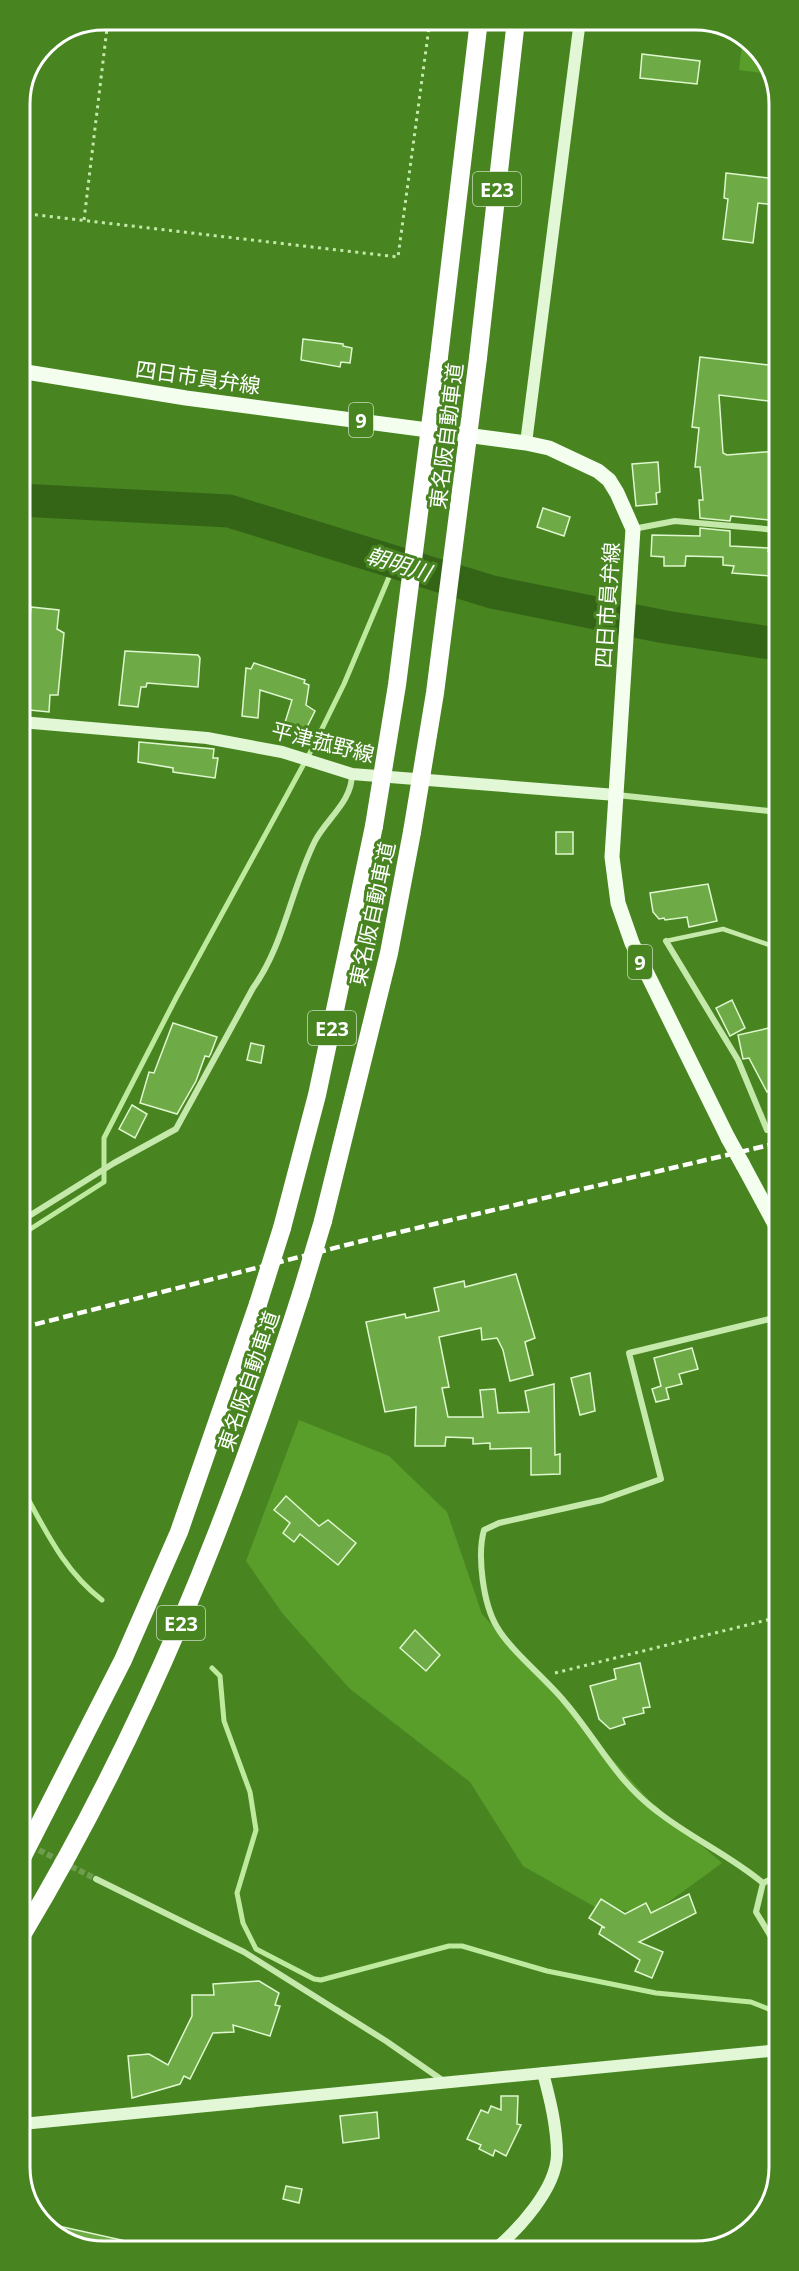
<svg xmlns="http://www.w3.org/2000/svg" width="799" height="2271" viewBox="0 0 799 2271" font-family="'Open Sans','Noto Sans JP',sans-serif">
  <rect width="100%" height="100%" fill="#488521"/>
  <!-- green -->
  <g fill="#599d2b">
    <polygon points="743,36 747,37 771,74 739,70"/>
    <polygon points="299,1420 389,1456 447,1512 482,1614 648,1799 722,1863 652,1914 595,1907 523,1866 470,1782 349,1688 283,1614 246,1561"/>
  </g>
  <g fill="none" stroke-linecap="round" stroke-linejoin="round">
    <!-- stream -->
    <g stroke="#beea9e" stroke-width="5">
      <polyline points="21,1235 104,1182 104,1138 176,998 312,749 344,684 395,563"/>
      <path d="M22,1488C45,1529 63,1570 102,1600"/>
      <polyline points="212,1668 220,1676 224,1721 250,1792 256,1830 237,1893 243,1923 256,1949 314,1979 321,1980 449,1946 462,1946 547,1971 656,1993 751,2002 779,2013"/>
    </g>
    <!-- river -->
    <polyline stroke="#346517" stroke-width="33" points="20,500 229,511 492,592 665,627 777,644"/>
  </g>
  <!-- building -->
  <g fill="#6eab46" stroke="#dff7cf" stroke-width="1.5">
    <polygon points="642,54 700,61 697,84 640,78"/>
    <polygon points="726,173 777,179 777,205 758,203 753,243 723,239 728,199 724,198"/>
    <polygon points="303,339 343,344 343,346 352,348 350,363 341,362 340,367 301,360"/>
    <polygon points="700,357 777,366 777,402 719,395 723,453 727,455 777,451 777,521 731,516 730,521 700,518 699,500 703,500 700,467 695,467 699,428 692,427"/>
    <polygon points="658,462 660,492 656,493 657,504 636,506 632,464"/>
    <polygon points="543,508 570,517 564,536 537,527"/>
    <polygon points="700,528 730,531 730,546 769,548 768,551 777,552 777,570 770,570 770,576 732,573 734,566 723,565 723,557 686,556 685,566 664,566 664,557 651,556 652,535 700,536"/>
    <polygon points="31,607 59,610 57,629 64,633 58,695 50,695 49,712 20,709 24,672 20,672 20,624 29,624"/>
    <polygon points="125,651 198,655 200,658 198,687 147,683 146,687 141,687 138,707 119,705"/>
    <polygon points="254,663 305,680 304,683 309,685 306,705 315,711 303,735 283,729 292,700 260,690 258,718 242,716 246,668 251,669"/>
    <polygon points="139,742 214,749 213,758 218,758 215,778 173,772 173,768 138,762"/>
    <rect x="556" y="832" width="17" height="22"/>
    <polygon points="708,884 717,921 689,927 687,917 665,920 664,918 659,919 653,912 650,893"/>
    <polygon points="732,1000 745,1028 730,1036 716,1008"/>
    <polygon points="173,1023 217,1037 211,1053 209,1057 205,1056 196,1081 177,1114 140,1103 149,1072 154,1073"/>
    <polygon points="778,1026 778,1045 770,1046 778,1061 778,1086 767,1092 749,1058 743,1059 738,1035"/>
    <polygon points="251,1043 264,1046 261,1063 247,1060"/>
    <polygon points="132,1105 147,1114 135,1138 119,1129"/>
    <polygon points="516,1274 535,1338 525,1342 533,1375 510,1381 503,1350 497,1338 482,1340 481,1328 439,1337 449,1387 442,1388 448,1417 483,1417 480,1390 495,1389 498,1413 529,1412 525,1391 554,1384 555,1455 560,1454 560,1474 531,1475 531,1448 490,1449 490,1443 473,1444 473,1438 446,1437 445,1446 415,1446 416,1407 385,1412 366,1322 405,1314 406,1318 439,1311 434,1288 464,1281 465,1287"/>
    <polygon points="692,1348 698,1369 679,1374 682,1384 666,1388 669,1399 656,1402 652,1389 661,1386 654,1358"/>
    <polygon points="590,1373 595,1411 580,1415 571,1378"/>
    <polygon points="286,1496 319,1526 328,1520 356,1543 338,1565 300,1534 294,1542 283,1533 290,1523 274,1510"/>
    <polygon points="415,1630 440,1655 426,1671 400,1648"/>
    <polygon points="640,1663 650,1707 643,1708 644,1713 623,1718 625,1724 610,1729 599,1719 590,1686 616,1679 614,1669"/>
    <polygon points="689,1894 696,1913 639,1942 663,1952 652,1978 635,1971 640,1960 599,1934 602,1927 605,1928 589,1918 601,1899 625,1914 646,1903 651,1913"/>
    <polygon points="259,1981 279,1993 275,2005 280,2006 270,2036 233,2025 234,2032 213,2033 190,2079 184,2076 180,2084 132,2098 128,2056 149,2054 168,2065 192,2016 192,1995 214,1995 213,1984"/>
    <polygon points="501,2096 518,2096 517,2124 521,2125 506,2156 495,2150 493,2156 479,2149 481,2145 467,2139 481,2110 488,2113 491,2106 501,2110"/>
    <polygon points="377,2112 379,2138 343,2143 340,2116"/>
    <polygon points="286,2186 302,2189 299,2203 283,2199"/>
    <polygon points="54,2225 144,2245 144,2251 98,2251 52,2234"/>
  </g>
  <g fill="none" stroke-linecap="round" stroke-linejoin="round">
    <!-- street-tunnel -->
    <polyline stroke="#6d9d4d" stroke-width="6" stroke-dasharray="6 3" stroke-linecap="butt" points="31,1846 96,1879"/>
    <!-- path -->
    <g stroke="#c4e9ab" stroke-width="3" stroke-dasharray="3 4.5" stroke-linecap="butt">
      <polyline points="20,213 398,257 430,20"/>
      <polyline points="84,220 108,20"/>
      <polyline points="555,1673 779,1617"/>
    </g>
    <!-- lane -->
    <polyline stroke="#c4e9ab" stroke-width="4.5" points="666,941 723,929 778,948"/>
    <!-- street -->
    <g stroke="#c4e9ab" stroke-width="6">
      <polyline points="633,529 675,521 777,530"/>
      <polyline points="617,795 778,812"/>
      <polyline points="666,941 738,1060 767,1130 778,1127"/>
      <path d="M21,1221L114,1163L176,1129L253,988C284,945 291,889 315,841C327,818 352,802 352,774"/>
      <path d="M778,1317L629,1353L661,1479L602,1500L499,1523L484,1530C477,1555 483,1604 497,1627C510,1650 546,1679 564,1701C597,1739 615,1780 658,1812C691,1838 731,1856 763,1883L756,1912L779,1950"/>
      <polyline points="96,1879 244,1952 386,2041 445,2082"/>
      <polyline points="763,1883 779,1875"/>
    </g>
    <!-- secondary -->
    <g stroke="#e2f7d5" stroke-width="12">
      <polyline points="526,443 580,20"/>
      <polyline points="21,722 207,738 282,752 352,774 616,795"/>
      <polyline points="22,2124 779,2050"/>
      <path d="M494,2250C519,2229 556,2189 557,2155C557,2127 550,2099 543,2073"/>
    </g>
    <!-- primary -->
    <g stroke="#f3feee" stroke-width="15">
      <polyline points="20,371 186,398 526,443 549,448 598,471 609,480 617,493 633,529 612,857 618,903 632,943 728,1138"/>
      <polyline points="743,1165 778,1230"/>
    </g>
    <!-- highway -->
    <g stroke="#fff" stroke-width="18">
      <polyline points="439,357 479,20"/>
      <polyline points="478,358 516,20"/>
      <polyline points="323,1221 389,953 412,832"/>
      <polyline points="282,1228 317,1095 374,826"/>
      <polyline points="22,1858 123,1660 179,1532 258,1304"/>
      <path d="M22,1935C144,1732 229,1519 301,1294"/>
    </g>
    <!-- rail -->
    <polyline stroke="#fff" stroke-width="4.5" stroke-dasharray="10 4.5" stroke-linecap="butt" points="21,1328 362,1241 778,1143"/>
    <!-- primary-bridge -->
    <polyline stroke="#f3feee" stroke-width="15" points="728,1138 743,1165"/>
    <!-- highway-bridge -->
    <g stroke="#fff" stroke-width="18">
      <polyline points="374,826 397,685 439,357"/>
      <polyline points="412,832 435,693 478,358"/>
      <polyline points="301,1294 323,1221"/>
      <polyline points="258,1304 282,1228"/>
    </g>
  </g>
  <g text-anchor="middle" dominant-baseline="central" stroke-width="6" stroke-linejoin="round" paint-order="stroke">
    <!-- shield labels -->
    <g fill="#488521" stroke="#c8dabc" stroke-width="1.5">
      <rect x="473" y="172" width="48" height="34" rx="4.5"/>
      <rect x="349" y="403" width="24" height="34" rx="4.5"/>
      <rect x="628" y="945" width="24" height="34" rx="4.5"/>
      <rect x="308" y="1011" width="48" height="34" rx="4.5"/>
      <rect x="157" y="1606" width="48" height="34" rx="4.5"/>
    </g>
    <g font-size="20" font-weight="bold" fill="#fff">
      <text x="497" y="189">E23</text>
      <text x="361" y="420">9</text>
      <text x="640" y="962">9</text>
      <text x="332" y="1028">E23</text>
      <text x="181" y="1623">E23</text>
    </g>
    <!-- street labels -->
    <g font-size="21" fill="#fff" stroke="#488521">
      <text transform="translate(198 377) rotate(8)">四日市員弁線</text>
      <text transform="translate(446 436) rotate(-83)">東名阪自動車道</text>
      <text transform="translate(607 605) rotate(-86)">四日市員弁線</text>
      <text transform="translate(323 742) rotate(14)">平津菰野線</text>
      <text transform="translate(372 914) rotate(-78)">東名阪自動車道</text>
      <text transform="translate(248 1381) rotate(-71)">東名阪自動車道</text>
    </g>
    <!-- water labels -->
    <g font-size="22" font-style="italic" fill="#fff" stroke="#488521">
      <text transform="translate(399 563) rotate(17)">朝明川</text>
    </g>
  </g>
  <!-- crop -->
  <path d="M0 0H799V2271H0ZM104 30H695A74 74 0 0 1 769 104V2167A74 74 0 0 1 695 2241H104A74 74 0 0 1 30 2167V104A74 74 0 0 1 104 30Z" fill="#488521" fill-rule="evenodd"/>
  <path fill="none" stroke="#fff" stroke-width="3" d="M104 30H695A74 74 0 0 1 769 104V2167A74 74 0 0 1 695 2241H104A74 74 0 0 1 30 2167V104A74 74 0 0 1 104 30Z"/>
</svg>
